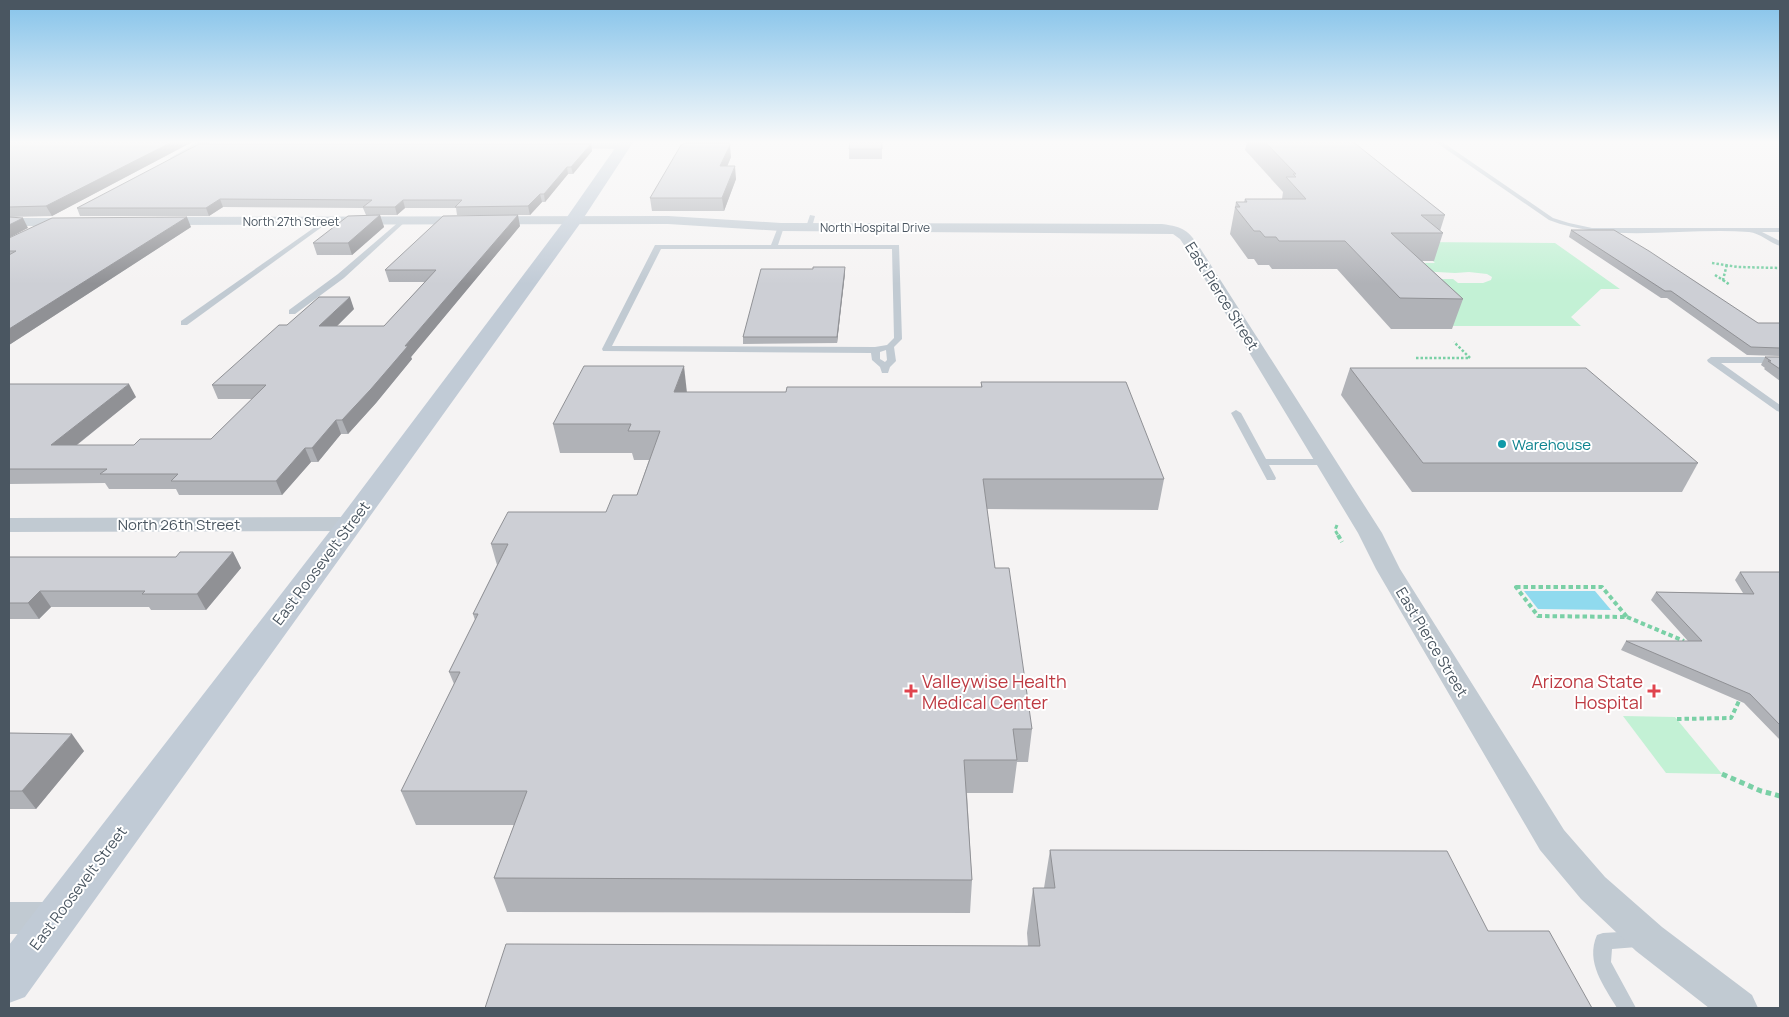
<svg xmlns="http://www.w3.org/2000/svg" width="1789" height="1017" viewBox="0 0 1789 1017" font-family="Manrope,sans-serif">
  <rect width="100%" height="100%" fill="#f5f3f3"/>
  <!-- green -->
  <g fill="#c3f1d5">
    <polygon points="1413,242 1555,243 1620,289 1601,289 1571,317 1581,326 1448,326 1401,279 1453,279 1458,283 1483,283 1491,280 1492,277 1487,274 1469,272 1455,273 1419,271 1410,263 1435,263"/>
    <polygon points="1623,716 1675,717 1722,774 1666,773"/>
  </g>
  <!-- water -->
  <polygon fill="#90daee" points="1524,591 1595,591 1611,610 1538,609"/>
  <g fill="none" stroke-linecap="round" stroke-linejoin="round">
    <!-- path-far3 -->
    <g stroke="#7ad0a6" stroke-width="2.5" stroke-dasharray="2.5 2" stroke-linecap="butt">
      <polyline points="1712,263 1738,267 1780,268"/>
      <polyline points="1715,275 1723,280 1727,264"/>
      <polyline points="1723,280 1730,285"/>
      <polyline points="1416,358 1470,358 1454,342"/>
    </g>
    <!-- path-far2 -->
    <polyline stroke="#7ad0a6" stroke-width="3" stroke-dasharray="4 2.5" stroke-linecap="butt" points="1337,525 1335,530 1339,537"/>
    <!-- path-far1 -->
    <g stroke="#7ad0a6" stroke-width="4" stroke-dasharray="4.5 3" stroke-linecap="butt">
      <polyline points="1338,535 1342,542"/>
      <polygon points="1516,587 1602,587 1627,617 1538,616"/>
      <polyline points="1627,617 1684,641"/>
      <polyline points="1677,719 1731,718 1739,701"/>
    </g>
    <!-- path -->
    <polyline stroke="#7ad0a6" stroke-width="5" stroke-dasharray="5.5 4" stroke-linecap="butt" points="1722,774 1761,791 1780,796"/>
    <!-- lane -->
    <g fill="#c1cad2" fill-rule="evenodd">
      <path d="M1434,141H1441L1553,218L1569,223L1592,228H1780V232H1762L1780,241V246C1770,243 1760,233 1749,232C1683,227 1612,244 1549,220Z"/>
      <polygon points="810,215 815,216 812,227 809,229 806,227"/>
      <polygon points="325,220 330,221 187,325 181,325 181,321"/>
      <polygon points="401,220 406,221 344,278 295,314 289,314 289,310 338,274"/>
      <path d="M781,225L784,227L778,245H899L902,339L894,347L896,361L890,367L888,373H882L880,367L872,360L871,353L603,351L602,349L655,245H771L778,227ZM661,249H892L894,338L887,345L875,347L612,346ZM886,350L887,360L885,362L880,359V352Z"/>
      <polygon points="1711,357 1780,357 1780,363 1721,363 1780,405 1780,412 1777,411 1708,362 1707,360"/>
      <polygon points="1236,410 1241,413 1266,459 1326,459 1331,462 1326,465 1269,465 1276,478 1275,480 1267,480 1231,413"/>
      <path d="M1637,931L1643,933L1646,939L1643,945L1637,947L1612,949L1611,962L1636,1008H1617C1604,986 1585,962 1597,935L1603,933Z"/>
    </g>
    <!-- street -->
    <g fill="#c1cad2" fill-rule="evenodd">
      <polygon points="199,141 213,141 180,160 172,160 170,158"/>
      <polygon points="560,143 624,143 630,146 624,149 556,148 554,146"/>
      <path d="M668,216L781,223L1162,224C1184,227 1188,230 1200,248L1382,533L1400,569L1564,830L1605,877L1662,927L1752,995L1758,1008H1709L1636,951L1581,899L1540,850L1376,569L1358,533L1186,248L1180,239L1173,234L781,231L668,224L157,225L150,221L157,217Z"/>
      <polygon points="9,218 73,218 80,222 73,226 9,226"/>
      <polygon points="350,517 358,519 361,524 358,529 350,531 9,532 9,518"/>
      <polygon points="9,902 56,902 68,907 74,918 68,929 56,934 9,934"/>
    </g>
    <!-- secondary -->
    <polygon fill="#c1cbd6" fill-rule="evenodd" points="620,141 634,141 579,225 25,997 9,1003 9,945 340,518 567,217"/>
  </g>
  <!-- wall -->
  <g fill="#b0b2b7">
    <polygon points="9,141 194,141 52,216 9,217"/>
    <polygon points="882,141 882,159 849,159 849,149"/>
    <polygon points="1247,141 1352,141 1445,215 1440,231 1443,233 1434,261 1422,261 1463,299 1452,329 1391,329 1337,269 1272,269 1269,265 1258,265 1254,259 1248,259 1230,234 1236,202 1244,202 1245,199 1282,199 1283,192 1245,150"/>
    <polygon points="591,144 592,151 573,174 568,174 545,202 542,202 530,215 457,215 456,208 405,208 397,215 366,215 363,208 223,207 209,216 80,216 77,208"/>
    <polygon points="731,157 727,166 736,179 724,211 652,211 650,198"/>
    <polygon points="380,215 384,227 352,255 317,255 313,243"/>
    <polygon points="520,226 411,357 412,359 376,403 348,434 341,434 318,462 311,462 282,495 179,495 176,489 109,489 105,483 9,484 9,384 136,397 77,445 134,445 211,439 252,399 218,399 212,385 287,325 354,309 337,326 384,326 425,282 389,282 385,270"/>
    <polygon points="191,227 9,345 9,238"/>
    <polygon points="1571,230 1758,323 1780,323 1780,356 1747,355 1667,298 1661,298 1569,237"/>
    <polygon points="845,273 837,343 743,344 743,337"/>
    <polygon points="1765,357 1780,357 1780,381 1764,369 1765,368 1761,365"/>
    <polygon points="1350,368 1698,463 1682,492 1412,492 1341,395"/>
    <polygon points="981,382 1164,479 1158,510 987,509 995,568 1032,729 1028,762 1017,762 1013,793 967,793 972,880 970,913 507,912 494,878 514,825 416,825 401,791 454,684 449,672 475,620 473,614 497,565 491,544 606,512 637,495 649,460 634,460 632,453 560,453 553,424 687,392 786,392 981,387"/>
    <polygon points="233,552 241,568 206,610 151,610 149,607 51,607 39,619 9,619 9,557 176,557"/>
    <polygon points="1740,572 1780,572 1780,740 1744,703 1621,650 1626,641 1688,641 1651,600 1656,592 1743,593 1735,580"/>
    <polygon points="9,733 84,751 36,809 9,809"/>
    <polygon points="1050,850 1488,931 1592,1008 1028,946 1027,933 1033,888 1044,888"/>
  </g>
  <!-- shaded-wall -->
  <g fill="#909195">
    <polygon points="174,141 194,141 52,216 46,206"/>
    <polygon points="591,144 592,151 573,174 571,167"/>
    <polygon points="730,145 731,157 722,179 720,166"/>
    <polygon points="735,166 736,179 724,211 722,198"/>
    <polygon points="567,167 568,174 545,202 544,194"/>
    <polygon points="540,194 542,202 530,215 528,206"/>
    <polygon points="220,199 223,207 209,216 206,208"/>
    <polygon points="403,200 405,208 397,215 395,207"/>
    <polygon points="380,215 384,227 352,255 348,243"/>
    <polygon points="518,215 520,226 411,357 412,359 376,403 348,434 342,420 405,346"/>
    <polygon points="187,217 191,227 9,345 9,329"/>
    <polygon points="23,218 28,228 9,238 9,225"/>
    <polygon points="845,267 845,273 837,343 837,337"/>
    <polygon points="350,297 354,309 324,339 319,326"/>
    <polygon points="684,366 687,393 674,392"/>
    <polygon points="129,384 136,397 59,459 51,445"/>
    <polygon points="336,420 341,434 318,462 312,448"/>
    <polygon points="305,448 311,462 282,495 276,481"/>
    <polygon points="233,552 241,568 206,610 197,594"/>
    <polygon points="40,591 51,607 39,619 28,603"/>
    <polygon points="72,734 84,751 36,809 22,791"/>
  </g>
  <!-- building -->
  <g fill="#cdcfd5" stroke="#909195">
    <polygon points="9,141 174,141 46,206 9,207"/>
    <polygon points="850,141 882,141 882,149 849,149"/>
    <polygon points="1264,141 1352,141 1445,215 1421,215 1443,233 1391,233 1463,299 1400,298 1345,241 1279,241 1276,237 1265,237 1260,231 1254,231 1235,207 1240,207 1236,202 1247,202 1245,199 1306,199 1286,177 1296,177 1293,174 1296,174"/>
    <polygon points="685,143 729,143 730,145 720,166 735,166 722,198 650,198 681,145"/>
    <polygon points="199,144 591,144 571,167 567,167 544,194 540,194 528,206 455,207 462,200 403,200 395,207 363,207 372,200 220,199 206,208 77,208"/>
    <polygon points="380,215 348,243 313,243 348,216"/>
    <polygon points="518,215 405,346 408,346 371,389 342,420 336,420 312,448 305,448 276,481 171,481 178,474 100,474 107,469 9,469 9,384 129,384 51,445 134,445 140,439 211,439 266,385 212,385 279,325 287,325 319,297 350,297 319,326 384,326 436,270 385,270 443,216"/>
    <polygon points="9,217 23,218 9,225"/>
    <polygon points="187,217 9,329 9,255 16,251 9,251 9,238 52,218"/>
    <polygon points="1571,230 1614,230 1649,251 1758,323 1780,323 1780,348 1751,347 1671,291 1665,291"/>
    <polygon points="813,267 845,267 837,337 743,337 761,269 813,269"/>
    <polygon points="1765,357 1780,357 1780,369 1768,361 1771,361"/>
    <polygon points="584,366 684,366 674,392 786,392 787,387 982,387 981,382 1126,382 1164,479 983,479 995,568 1009,568 1032,729 1013,729 1017,760 964,760 972,880 494,878 527,791 401,791 460,672 449,672 478,614 473,614 508,544 491,544 508,512 606,512 613,495 637,495 660,431 628,431 631,424 553,424"/>
    <polygon points="1350,368 1586,368 1698,463 1423,463"/>
    <polygon points="180,552 233,552 197,594 142,594 145,591 40,591 28,603 9,603 9,557 176,557"/>
    <polygon points="1740,572 1780,572 1780,725 1750,694 1626,641 1702,641 1656,592 1754,594"/>
    <polygon points="9,733 72,734 22,791 9,791"/>
    <polygon points="1050,850 1447,851 1488,931 1549,931 1592,1008 485,1008 506,944 1040,946 1033,888 1055,888"/>
  </g>
  <!-- sky -->
  <linearGradient id="sky" x2="0" y2="1"><stop stop-color="#85c3ea"/><stop offset="0.5" stop-color="#fafafa"/><stop offset="1" stop-color="#fafafa" stop-opacity="0"/></linearGradient>
  <rect width="1789" height="284" fill="url(#sky)"/>
  <!-- markers -->
  <circle fill="#0f9aa8" stroke="#fff" stroke-width="2" cx="1502" cy="444" r="5"/>
  <g fill="#e0444e" stroke="#fff" stroke-width="2">
    <path d="M908.5 683.5h5v5h5v5h-5v5h-5v-5h-5v-5h5z"/>
    <path d="M1651.5 683.5h5v5h5v5h-5v5h-5v-5h-5v-5h5z"/>
  </g>
  <g text-anchor="middle" dominant-baseline="central" stroke-width="4" stroke-linejoin="round" paint-order="stroke">
    <!-- far-street labels -->
    <g font-size="12" fill="#4a5661" stroke="#fff">
      <text x="291" y="221">North 27th Street</text>
      <text x="875" y="227">North Hospital Drive</text>
    </g>
    <!-- street labels -->
    <g font-size="15" fill="#4a5661" stroke="#fff">
      <text transform="translate(1222 296) rotate(58)">East Pierce Street</text>
      <text x="179" y="524">North 26th Street</text>
      <text transform="translate(321 563) rotate(-53)">East Roosevelt Street</text>
      <text transform="translate(1432 642) rotate(59)">East Pierce Street</text>
      <text transform="translate(78 888) rotate(-53)">East Roosevelt Street</text>
    </g>
    <!-- culture labels -->
    <g font-size="15" fill="#0d838f" stroke="#fff" text-anchor="start">
      <text x="1512" y="444">Warehouse</text>
    </g>
    <!-- near-health labels -->
    <g font-size="18" fill="#be3a42" stroke="#fff" text-anchor="start">
      <text x="922" y="681">Valleywise Health<tspan x="922" dy="21">Medical Center</tspan></text>
      <text x="1643" y="681" text-anchor="end">Arizona State<tspan x="1643" dy="21">Hospital</tspan></text>
    </g>
  </g>
  <!-- border -->
  <rect width="1789" height="1017" fill="none" stroke="#4a5661" stroke-width="20"/>
</svg>
